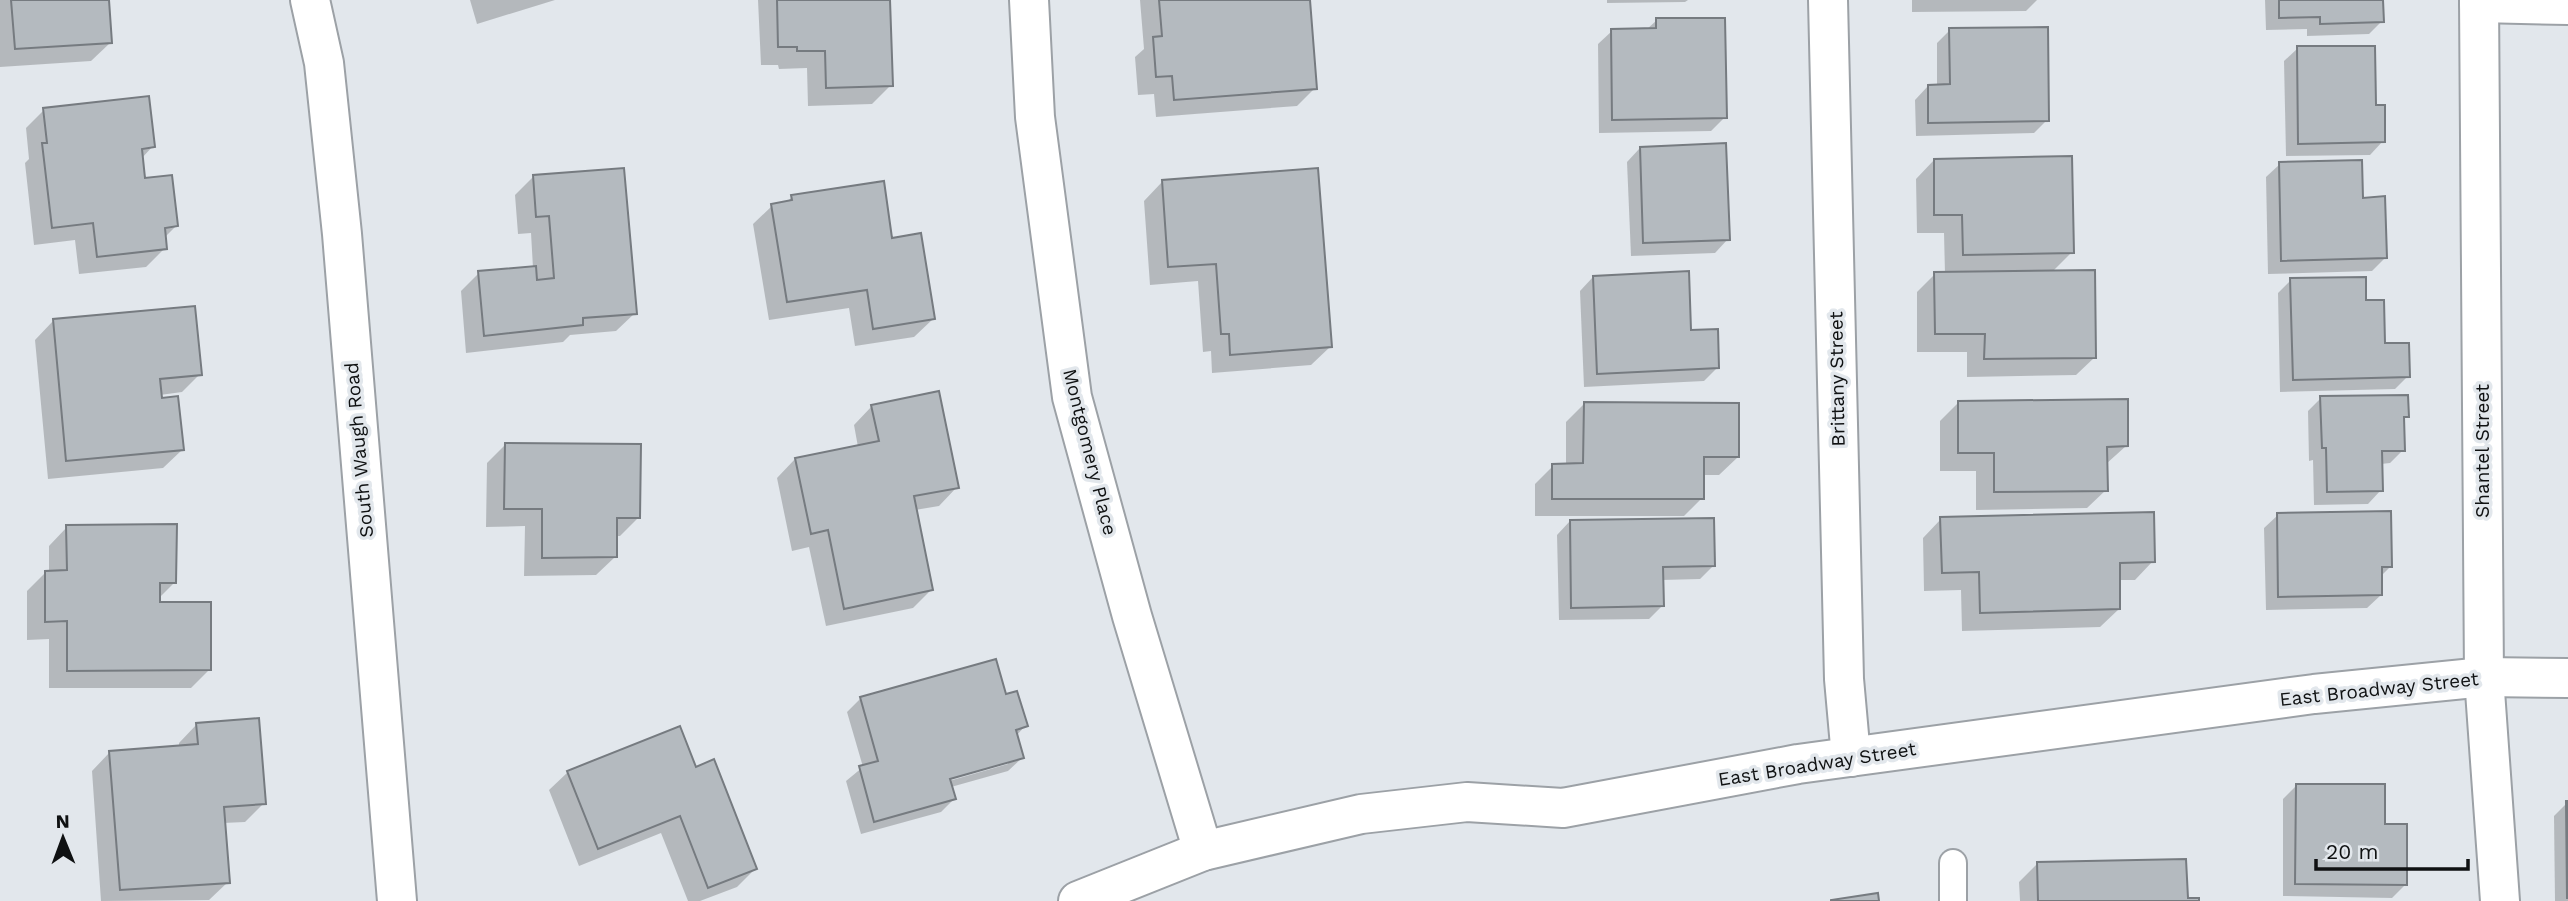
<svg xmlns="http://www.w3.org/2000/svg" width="2568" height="901" viewBox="0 0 2568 901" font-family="'Work Sans',sans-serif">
  <rect width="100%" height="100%" fill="#e2e7ec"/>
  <!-- shadow -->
  <g fill="#0003" fill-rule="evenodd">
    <polygon points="0,0 107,0 110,43 91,61 0,67"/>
    <polygon points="470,0 555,0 477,24"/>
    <polygon points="758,0 888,0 891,85 872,104 808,106 807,68 779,69 778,65 761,65"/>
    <polygon points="1140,0 1308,0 1315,88 1297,106 1156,117 1154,94 1138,95 1135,57 1144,49"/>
    <polygon points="1607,0 1688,0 1685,2 1607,3"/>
    <polygon points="1912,0 2037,0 2026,11 1912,12"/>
    <polygon points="2265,0 2382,0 2382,21 2369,34 2307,36 2307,29 2266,30"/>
    <polygon points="1657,20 1725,117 1711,131 1599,133 1598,44 1612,31 1646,30"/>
    <polygon points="1950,30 2047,120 2034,133 1916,136 1915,100 1928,86 1937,86 1937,43"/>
    <polygon points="2298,48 2374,107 2383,141 2370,155 2286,156 2284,61"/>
    <polygon points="44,110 153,146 141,159 144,180 176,226 164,238 165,248 146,267 79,274 75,240 34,245 25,163 29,159 26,128"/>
    <polygon points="1640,148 1728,239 1715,253 1631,256 1627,162"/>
    <polygon points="1934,160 2072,252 2051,273 2095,357 2076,375 1967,377 1967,352 1917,352 1917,292 1935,274 1945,274 1944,233 1917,233 1916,179"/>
    <polygon points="2280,164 2361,200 2385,258 2372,271 2268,274 2266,177"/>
    <polygon points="533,177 635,313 616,331 570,335 563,342 466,353 461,291 479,273 533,268 531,233 518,234 515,195"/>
    <polygon points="1162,182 1330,347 1311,365 1212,373 1211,351 1203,352 1198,281 1150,285 1144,201"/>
    <polygon points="792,197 891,240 933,319 914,337 855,346 849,308 769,320 753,224 772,206 786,203"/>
    <polygon points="1593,277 1690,332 1717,368 1704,381 1584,387 1580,291"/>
    <polygon points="2291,280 2365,302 2383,345 2408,376 2395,389 2280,392 2278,293"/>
    <polygon points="53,321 200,374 182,392 160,395 182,450 163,468 48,479 35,340"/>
    <polygon points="2321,398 2407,416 2402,420 2403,450 2390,463 2381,464 2381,490 2368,504 2314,505 2313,460 2309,461 2308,411"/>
    <polygon points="1958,403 2126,446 2106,464 2106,490 2087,508 1976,510 1976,471 1940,471 1940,421"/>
    <polygon points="1584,404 1738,457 1719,475 1702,475 1702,498 1684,516 1535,516 1535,484 1553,466 1566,465 1566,422"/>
    <polygon points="872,406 957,487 939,506 915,510 931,590 913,608 826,626 809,547 792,551 777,478 795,459 858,447 854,425"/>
    <polygon points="505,445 639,517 620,536 615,536 615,557 596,575 524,576 525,526 486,527 487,463"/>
    <polygon points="2278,515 2390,567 2380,577 2381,595 2367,608 2266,610 2264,528"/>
    <polygon points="1941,519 2153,561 2135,580 2118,580 2119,609 2100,627 1962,631 1961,590 1924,591 1923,538"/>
    <polygon points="1570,521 1713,566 1700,579 1662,580 1662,606 1649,619 1559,620 1557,535"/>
    <polygon points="67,527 175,582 159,598 159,604 210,669 191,688 49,688 49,639 27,640 27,591 45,573 49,573 49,546"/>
    <path d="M1005,696L1026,725L1016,736L1022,758L1008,771L951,787L954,799L941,812L861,834L846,781L863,767L847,712L861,698ZM1008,761V764L942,783L941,780Z"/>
    <polygon points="197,724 264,803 245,822 223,823 228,882 209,900 101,901 92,771 110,752 179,747 179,743"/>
    <polygon points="695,769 755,869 737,887 700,901 688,901 661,833 579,866 549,790 568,772"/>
    <polygon points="2297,785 2383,825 2405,885 2392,898 2283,896 2283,799"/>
    <polygon points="2567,803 2568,901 2555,901 2554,816"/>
    <polygon points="2037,864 2186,900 2197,901 2020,901 2019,882"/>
  </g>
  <!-- building -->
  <g fill="#b4babf" stroke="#767b80" stroke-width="2">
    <polygon points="11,0 109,0 112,43 15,49"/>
    <polygon points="777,0 890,0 893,86 826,88 825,51 797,51 797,47 778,47"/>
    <polygon points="1159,0 1310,0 1317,89 1174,100 1172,76 1156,77 1153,37 1162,36"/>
    <polygon points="2279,0 2383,0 2384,22 2320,24 2320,17 2279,18"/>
    <polygon points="1656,18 1725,18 1727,118 1612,120 1611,29 1656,28"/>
    <polygon points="2048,27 2049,121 1928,123 1928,85 1950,84 1949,28"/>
    <polygon points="2297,46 2375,46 2376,105 2385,105 2385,142 2298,144"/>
    <polygon points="149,96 155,147 142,149 145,178 172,175 178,226 165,228 167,249 97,257 93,223 52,228 42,143 47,143 43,108"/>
    <polygon points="1726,143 1730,240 1643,243 1640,147"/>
    <polygon points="2072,156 2074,253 1963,255 1962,215 1934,215 1934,159"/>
    <polygon points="2362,160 2363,198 2385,196 2387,258 2281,261 2279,162"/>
    <polygon points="624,168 637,314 583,318 583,325 484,336 478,271 536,266 537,280 554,278 549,216 536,217 533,175"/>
    <polygon points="1318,168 1332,347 1230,355 1229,334 1221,334 1216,264 1168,267 1162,180"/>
    <polygon points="884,181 892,238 921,233 935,319 873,329 867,290 787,302 771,204 792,200 791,195"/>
    <polygon points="2095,270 2096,358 1984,359 1985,334 1935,334 1934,272"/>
    <polygon points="1689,271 1691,330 1718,329 1719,368 1597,374 1593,276"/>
    <polygon points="2366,277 2366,300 2384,300 2385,343 2409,343 2410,377 2293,380 2290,278"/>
    <polygon points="195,306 202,375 160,379 162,398 178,396 184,450 66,461 53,319"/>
    <polygon points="939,391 959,488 914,496 933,590 844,609 828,530 811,534 795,458 879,441 871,405"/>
    <polygon points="2408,395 2409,417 2404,417 2405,451 2382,451 2383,491 2327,492 2326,448 2322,448 2320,396"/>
    <polygon points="2128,399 2128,446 2107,447 2108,491 1994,492 1994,453 1958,453 1958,401"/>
    <polygon points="1584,402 1739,403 1739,457 1704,457 1704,499 1552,499 1552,464 1583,463"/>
    <polygon points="505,443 641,444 640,518 617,518 617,557 542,558 542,509 504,509"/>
    <polygon points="2391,511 2392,567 2382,567 2382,595 2278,597 2277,513"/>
    <polygon points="2154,512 2155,562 2120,563 2120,609 1980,613 1979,572 1942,573 1940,517"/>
    <polygon points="1714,518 1715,566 1663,567 1664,606 1571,608 1570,520"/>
    <polygon points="177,524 176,583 160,583 160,602 211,602 211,670 67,671 67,621 45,622 45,571 67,570 66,525"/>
    <polygon points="996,659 1006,694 1017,691 1028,726 1016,730 1024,758 950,779 956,799 874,822 859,766 878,761 860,697"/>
    <polygon points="259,718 266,804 224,807 230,883 120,890 109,751 198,744 196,723"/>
    <polygon points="680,726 696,767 714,759 757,869 708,888 680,816 598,849 567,771"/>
    <polygon points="2296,784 2385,784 2385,824 2407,824 2407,885 2295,884"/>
    <polygon points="2566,801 2568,801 2568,898 2567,898"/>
    <polygon points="2186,859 2188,898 2199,898 2199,901 2038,901 2037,862"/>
    <polygon points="1878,893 1879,901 1831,901 1831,900"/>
  </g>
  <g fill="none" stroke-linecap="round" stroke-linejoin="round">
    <defs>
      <polyline id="service" points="1953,863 1953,901"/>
      <g id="minor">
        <polyline points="310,0 324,63 342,234 397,901"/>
        <polyline points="1029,0 1035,117 1072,397 1132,616 1203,851"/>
        <polyline points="1828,0 1844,679 1851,757"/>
        <polyline points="2479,0 2484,677 2500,901"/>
        <polyline points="2479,3 2568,5"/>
      </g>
      <polyline id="tertiary" points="1078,901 1203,851 1361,814 1467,802 1563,808 1798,764 2314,694 2484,677 2568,678"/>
    </defs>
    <!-- service casing -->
    <use href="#service" stroke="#9ca1a6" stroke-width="30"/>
    <!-- minor casing -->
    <use href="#minor" stroke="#9ca1a6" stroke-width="42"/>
    <!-- tertiary casing -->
    <use href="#tertiary" stroke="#9ca1a6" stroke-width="42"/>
    <!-- service -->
    <use href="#service" stroke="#fff" stroke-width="26"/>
    <!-- minor -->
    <use href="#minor" stroke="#fff" stroke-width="38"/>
    <!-- tertiary -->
    <use href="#tertiary" stroke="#fff" stroke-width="38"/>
  </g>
  <g text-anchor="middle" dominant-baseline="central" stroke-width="7" stroke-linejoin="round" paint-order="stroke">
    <!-- street labels -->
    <g font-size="19" fill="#0f1112" stroke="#e2e7ec">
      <text transform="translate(1837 379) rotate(-91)">Brittany Street</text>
      <text transform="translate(359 450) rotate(-95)">South Waugh Road</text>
      <text transform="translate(2482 451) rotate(-90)">Shantel Street</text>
      <text transform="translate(1090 452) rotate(76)">Montgomery Place</text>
      <text transform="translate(2379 689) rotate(-6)">East Broadway Street</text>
      <text transform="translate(1817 764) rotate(-9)">East Broadway Street</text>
    </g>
  </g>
  <!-- north arrow -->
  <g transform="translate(63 838) rotate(359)" stroke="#e2e7ec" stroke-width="5" paint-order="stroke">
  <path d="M0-5L12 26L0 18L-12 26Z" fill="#0f1112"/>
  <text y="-10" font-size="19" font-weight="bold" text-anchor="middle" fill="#0f1112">N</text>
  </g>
  <!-- scale -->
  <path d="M2316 859v10h152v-10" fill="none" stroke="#0f1112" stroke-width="3.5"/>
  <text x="2326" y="859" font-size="21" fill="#0f1112" stroke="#e2e7ec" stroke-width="5" paint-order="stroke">20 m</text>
</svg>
